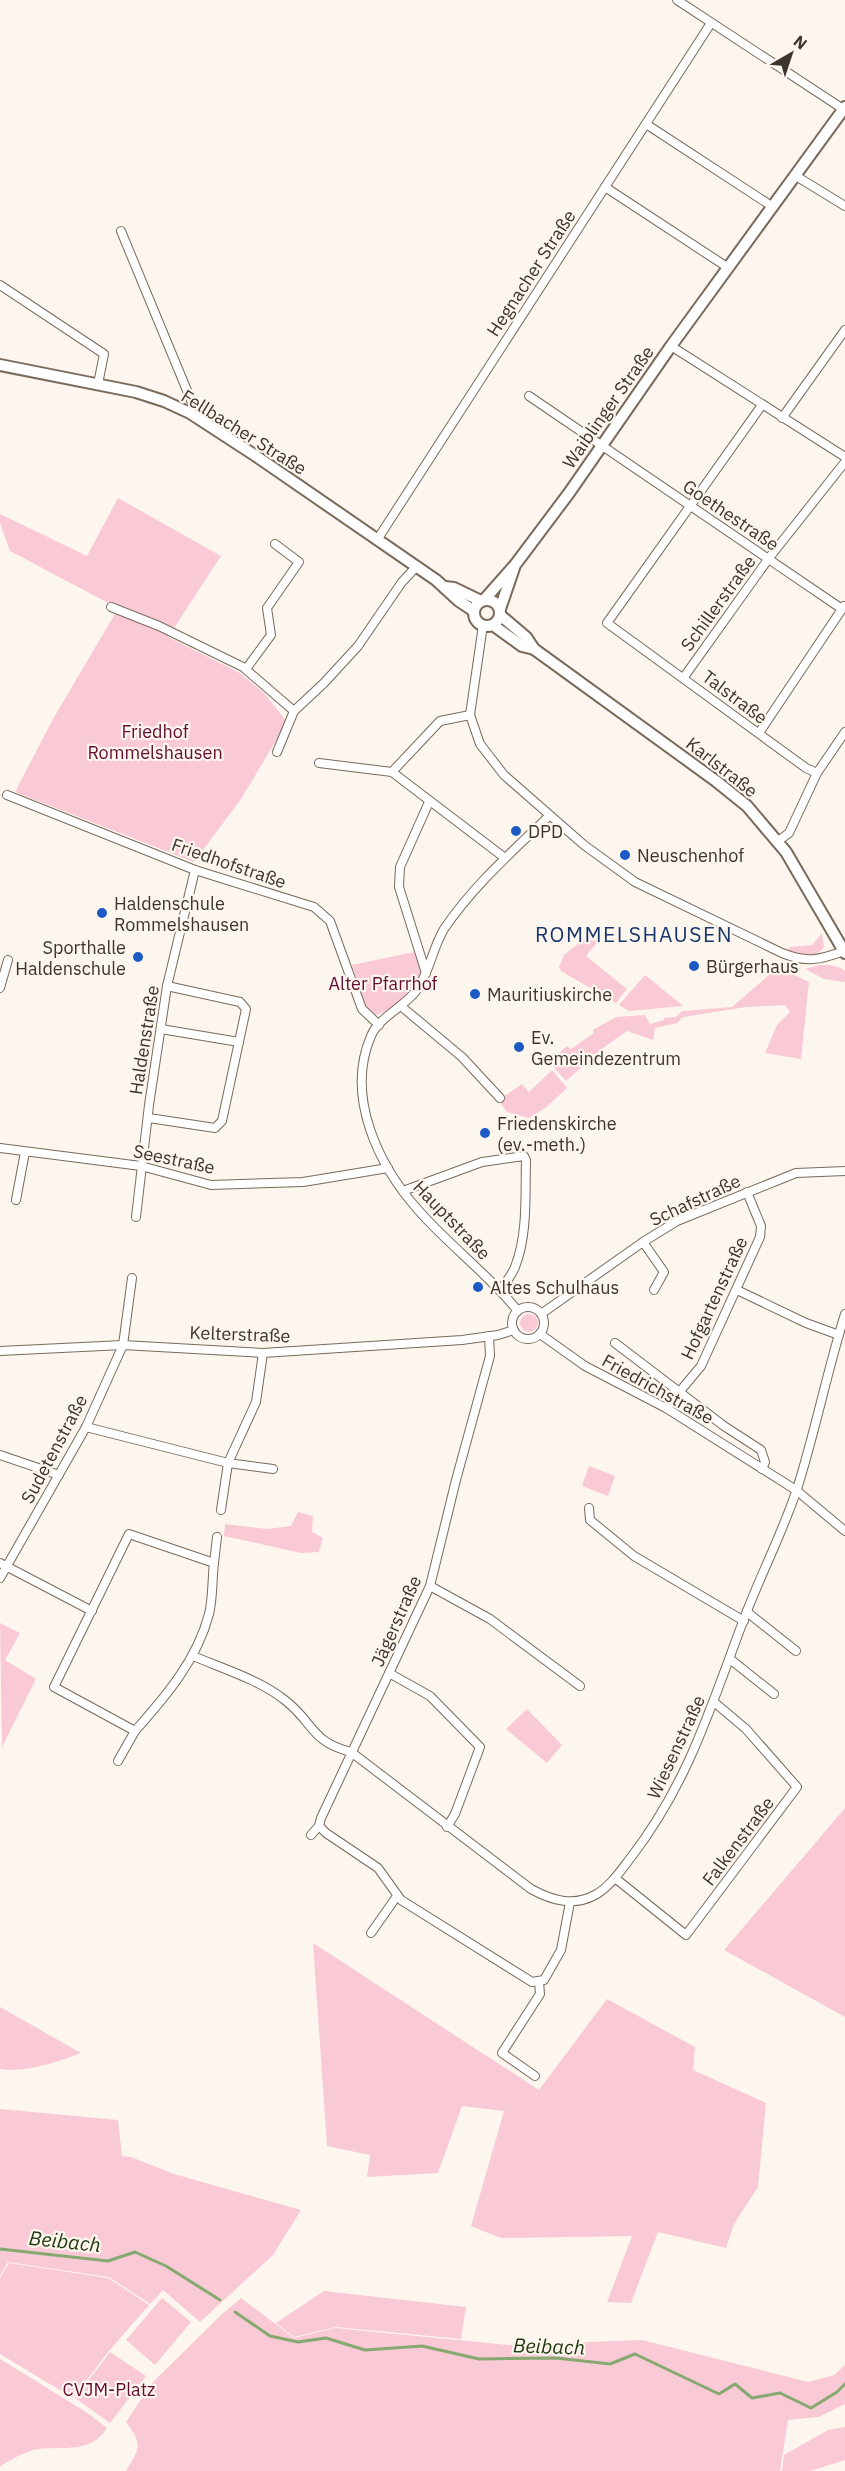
<svg xmlns="http://www.w3.org/2000/svg" width="845" height="2471" viewBox="0 0 845 2471" font-family="'IBM Plex Sans',sans-serif">
  <rect width="100%" height="100%" fill="#fdf6ee"/>
  <!-- green -->
  <g fill="#fac9d6">
    <polygon points="118,498 221,556 172,631 112,605 10,551 0,523 0,514 87,556"/>
    <polygon points="116,612 169,634 168,637 240,673 265,694 287,722 241,799 194,862 15,792 53,719"/>
    <polygon points="592,933 599,940 586,956 627,989 616,1003 561,971 559,967 564,955"/>
    <path d="M822,933L824,947C816,959 799,955 787,950L790,947L812,945Z"/>
    <path d="M414,952L422,973C410,990 397,1009 376,1015L366,1006L352,965Z"/>
    <path d="M819,965C829,965 837,965 845,971V982L824,979L805,969Z"/>
    <polygon points="778,967 809,982 801,1059 765,1053 777,1025 790,1012 785,1005 746,1007 683,1017 677,1023 655,1028 653,1040 627,1031 603,1048 566,1081 549,1062 567,1046 571,1049 594,1033 593,1030 616,1017 645,1015 650,1024 664,1020 664,1018 676,1017 682,1011 732,1007"/>
    <polygon points="645,975 683,1006 629,1011 619,1005"/>
    <polygon points="552,1070 567,1088 545,1108 529,1118 507,1112 501,1104 503,1097 522,1084 529,1092"/>
    <circle cx="529" cy="1323" r="9"/>
    <polygon points="589,1466 615,1476 608,1496 582,1486"/>
    <polygon points="298,1512 313,1516 312,1532 323,1538 319,1552 301,1553 224,1536 225,1524 267,1529 291,1526"/>
    <polygon points="0,1623 20,1633 5,1660 36,1679 2,1747"/>
    <polygon points="527,1709 562,1745 547,1763 506,1729"/>
    <polygon points="845,1808 845,2017 724,1950"/>
    <polygon points="313,1943 539,2090 607,1999 695,2047 693,2070 766,2103 758,2187 734,2224 726,2248 658,2232 631,2303 607,2302 632,2236 501,2238 471,2226 504,2111 462,2106 438,2173 367,2177 370,2155 327,2146"/>
    <path d="M0,2007L81,2053C57,2062 26,2073 0,2069Z"/>
    <polygon points="0,2109 118,2120 122,2156 131,2157 174,2174 301,2210 273,2255 200,2322 163,2290 150,2304 109,2277 8,2262 0,2276"/>
    <polygon points="9,2263 108,2278 149,2305 108,2352 73,2398 0,2354 0,2278"/>
    <polygon points="324,2291 466,2307 461,2339 336,2327 294,2337 276,2323"/>
    <polygon points="162,2298 191,2322 155,2365 126,2340"/>
    <path d="M241,2298L294,2338L335,2328L508,2345L642,2340L808,2382L834,2375L845,2365V2404L819,2417L788,2420L780,2471H126C140,2447 143,2445 126,2422L152,2383L221,2315Z"/>
    <polygon points="110,2352 146,2376 110,2423 75,2398"/>
    <path d="M0,2359L86,2412L107,2428C91,2454 64,2446 38,2449C24,2452 11,2459 0,2467Z"/>
    <polygon points="845,2427 845,2460 810,2471 782,2471 784,2455 828,2430"/>
  </g>
  <g fill="none" stroke-linecap="round" stroke-linejoin="round">
    <!-- stream -->
    <g stroke="#85a96e" stroke-width="3">
      <polyline points="0,2249 108,2261 135,2252 166,2266 220,2300"/>
      <polyline points="235,2312 270,2336 298,2342 326,2338 365,2350 422,2346 479,2359 556,2358 610,2364 635,2354 719,2394 735,2384 752,2398 780,2393 811,2408 837,2392 845,2384"/>
    </g>
    <defs>
      <g id="street">
        <polyline points="677,0 843,109"/>
        <polyline points="646,124 773,207"/>
        <polyline points="796,176 845,206"/>
        <polyline points="605,187 727,267"/>
        <polyline points="121,231 193,405 190,413"/>
        <polyline points="0,285 104,354 98,384"/>
        <polyline points="671,346 845,457"/>
        <polyline points="529,396 842,609"/>
        <polyline points="762,405 607,623 806,768 817,773"/>
        <polyline points="782,418 845,330"/>
        <polyline points="377,540 711,23"/>
        <polyline points="111,607 159,626 243,667 294,711"/>
        <path d="M483,625L470,715L480,744L504,775L584,845L635,882L782,953C807,963 819,960 844,951"/>
        <polyline points="246,669 271,635 267,608 299,562 275,544"/>
        <polyline points="684,677 769,558 845,462"/>
        <polyline points="759,733 844,606"/>
        <polyline points="277,752 294,711 324,683 358,646 402,582 417,566"/>
        <polyline points="319,763 392,772 440,721 470,715"/>
        <polyline points="392,772 505,858"/>
        <polyline points="7,795 195,870 314,907 330,921 362,1009 379,1025"/>
        <polyline points="778,841 789,833 817,773 845,732"/>
        <polyline points="426,973 399,887 400,867 429,802"/>
        <polyline points="0,988 8,960"/>
        <polyline points="402,1007 462,1057 500,1098"/>
        <polyline points="161,1029 239,1042"/>
        <polyline points="149,1118 215,1128 222,1121 246,1009 240,1002 167,986"/>
        <polyline points="0,1148 141,1166 211,1185 303,1182 388,1168"/>
        <path d="M403,1191L482,1162L524,1156L526,1160C525,1195 528,1234 515,1267C512,1275 505,1283 500,1291"/>
        <polyline points="16,1200 25,1152"/>
        <polyline points="136,1217 149,1105 167,986 195,870"/>
        <polyline points="643,1242 664,1272 654,1290"/>
        <polyline points="737,1290 806,1323 839,1335"/>
        <circle cx="528" cy="1323" r="16"/>
        <path d="M518,1311C488,1274 450,1246 419,1211C378,1165 345,1096 371,1036C379,1017 404,1007 416,991C430,972 432,949 444,929C473,886 512,852 549,816"/>
        <polyline points="541,1314 643,1242 677,1221 796,1173 845,1171"/>
        <polyline points="540,1334 585,1366 666,1408 796,1490 845,1531"/>
        <polyline points="615,1343 724,1426 761,1450 765,1462 762,1469"/>
        <polyline points="0,1351 123,1345 263,1353 462,1340 498,1335 514,1330"/>
        <polyline points="666,1408 701,1366 760,1237 761,1226 747,1192"/>
        <polyline points="86,1427 228,1463 273,1469"/>
        <polyline points="0,1455 59,1475"/>
        <polyline points="589,1508 590,1520 634,1556 744,1621"/>
        <polyline points="221,1510 228,1463 256,1402 263,1353"/>
        <path d="M129,1534L214,1563C212,1579 213,1598 209,1614C197,1660 166,1696 135,1731L54,1687Z"/>
        <polyline points="0,1563 92,1611"/>
        <polyline points="214,1563 217,1537"/>
        <polyline points="0,1578 86,1427 123,1345 132,1278"/>
        <polyline points="430,1586 490,1619 580,1686"/>
        <polyline points="747,1612 796,1651"/>
        <path d="M193,1656C224,1669 260,1680 286,1701C313,1722 311,1742 351,1752L531,1889C551,1900 573,1907 595,1895C611,1886 621,1870 632,1856C691,1779 713,1699 747,1611C763,1570 783,1531 797,1489C815,1432 827,1372 845,1314"/>
        <polyline points="730,1659 774,1694"/>
        <polyline points="389,1673 430,1696 480,1747 455,1814 447,1827"/>
        <polyline points="118,1761 135,1731"/>
        <polyline points="319,1826 326,1833 378,1868 401,1900 532,1982 544,1980 561,1950 570,1902"/>
        <polyline points="311,1835 319,1826 321,1818 430,1586 456,1480 490,1356 489,1336"/>
        <polyline points="615,1878 686,1935 797,1787 746,1729 714,1702"/>
        <polyline points="371,1933 397,1896"/>
        <polyline points="535,2076 502,2053 540,1994 539,1982"/>
      </g>
      <g id="secondary">
        <polyline points="0,365 136,392 164,401 190,413 256,456 436,580 459,601 474,611"/>
        <polyline points="445,587 454,588 481,601"/>
        <polyline points="484,600 515,565 569,493 671,346 845,107"/>
        <circle cx="487" cy="613" r="13"/>
        <polyline points="500,609 514,568"/>
        <polyline points="500,615 526,637 534,649 716,781 747,806 786,852 845,953"/>
        <polyline points="493,625 522,646 534,649"/>
      </g>
    </defs>
    <!-- street casing -->
    <use href="#street" stroke="#796a5a" stroke-width="10"/>
    <!-- secondary casing -->
    <use href="#secondary" stroke="#796a5a" stroke-width="14"/>
    <!-- street -->
    <use href="#street" stroke="#fff" stroke-width="8"/>
    <!-- secondary -->
    <use href="#secondary" stroke="#fff" stroke-width="10"/>
  </g>
  <!-- markers -->
  <g fill="#1c5ac6" stroke="#fdf6ee" stroke-width="2">
    <circle cx="516" cy="831" r="6"/>
    <circle cx="625" cy="855" r="6"/>
    <circle cx="102" cy="913" r="6"/>
    <circle cx="138" cy="957" r="6"/>
    <circle cx="694" cy="966" r="6"/>
    <circle cx="475" cy="994" r="6"/>
    <circle cx="519" cy="1047" r="6"/>
    <circle cx="485" cy="1133" r="6"/>
    <circle cx="478" cy="1287" r="6"/>
  </g>
  <g text-anchor="middle" dominant-baseline="central" stroke-width="4.5" stroke-linejoin="round" paint-order="stroke">
    <!-- street labels -->
    <g font-size="18" fill="#3c352e" stroke="#fdf6ee">
      <text transform="translate(531 273) rotate(-57)">Hegnacher Straße</text>
      <text transform="translate(608 407) rotate(-55)">Waiblinger Straße</text>
      <text transform="translate(244 432) rotate(32)">Fellbacher Straße</text>
      <text transform="translate(731 515) rotate(34)">Goethestraße</text>
      <text transform="translate(718 603) rotate(-54)">Schillerstraße</text>
      <text transform="translate(735 697) rotate(37)">Talstraße</text>
      <text transform="translate(722 767) rotate(38)">Karlstraße</text>
      <text transform="translate(229 863) rotate(19)">Friedhofstraße</text>
      <text transform="translate(144 1040) rotate(-81)">Haldenstraße</text>
      <text transform="translate(174 1159) rotate(12)">Seestraße</text>
      <text transform="translate(695 1200) rotate(-25)">Schafstraße</text>
      <text transform="translate(452 1220) rotate(46)">Hauptstraße</text>
      <text transform="translate(714 1298) rotate(-65)">Hofgartenstraße</text>
      <text transform="translate(240 1334) rotate(2)">Kelterstraße</text>
      <text transform="translate(658 1389) rotate(29)">Friedrichstraße</text>
      <text transform="translate(54 1449) rotate(-62)">Sudetenstraße</text>
      <text transform="translate(396 1621) rotate(-66)">Jägerstraße</text>
      <text transform="translate(676 1747) rotate(-65)">Wiesenstraße</text>
      <text transform="translate(738 1841) rotate(-53)">Falkenstraße</text>
    </g>
    <!-- park labels -->
    <g font-size="18" fill="#630c32" stroke="#fdf6ee">
      <text x="155" y="731">Friedhof<tspan x="155" dy="21">Rommelshausen</tspan></text>
      <text x="383" y="983">Alter Pfarrhof</text>
      <text x="109" y="2389">CVJM-Platz</text>
    </g>
    <!-- poi labels -->
    <g font-size="18" fill="#3c352e" stroke="#fdf6ee" text-anchor="start">
      <text x="528" y="831">DPD</text>
      <text x="637" y="855">Neuschenhof</text>
      <text x="114" y="903">Haldenschule<tspan x="114" dy="21">Rommelshausen</tspan></text>
      <text x="126" y="947" text-anchor="end">Sporthalle<tspan x="126" dy="21">Haldenschule</tspan></text>
      <text x="706" y="966">Bürgerhaus</text>
      <text x="487" y="994">Mauritiuskirche</text>
      <text x="531" y="1037">Ev.<tspan x="531" dy="21">Gemeindezentrum</tspan></text>
      <text x="497" y="1123">Friedenskirche<tspan x="497" dy="21">(ev.-meth.)</tspan></text>
      <text x="490" y="1287">Altes Schulhaus</text>
    </g>
    <!-- water labels -->
    <g font-size="20" font-style="italic" fill="#213a0f" stroke="#fdf6ee">
      <text transform="translate(65 2241) rotate(6)">Beibach</text>
      <text transform="translate(549 2346) rotate(2)">Beibach</text>
    </g>
    <!-- quarter labels -->
    <g font-size="21" letter-spacing="1.5" fill="#18366b" stroke="#fdf6ee">
      <text x="634" y="934">ROMMELSHAUSEN</text>
    </g>
  </g>
  <!-- north arrow -->
  <g transform="translate(791 54) rotate(39)" stroke="#fdf6ee" stroke-width="4.5" paint-order="stroke">
  <path d="M0-4.5L10 22L0 15L-10 22Z" fill="#3c352e"/>
  <text y="-9" font-size="16" font-weight="bold" text-anchor="middle" fill="#3c352e">N</text>
  </g>
</svg>
